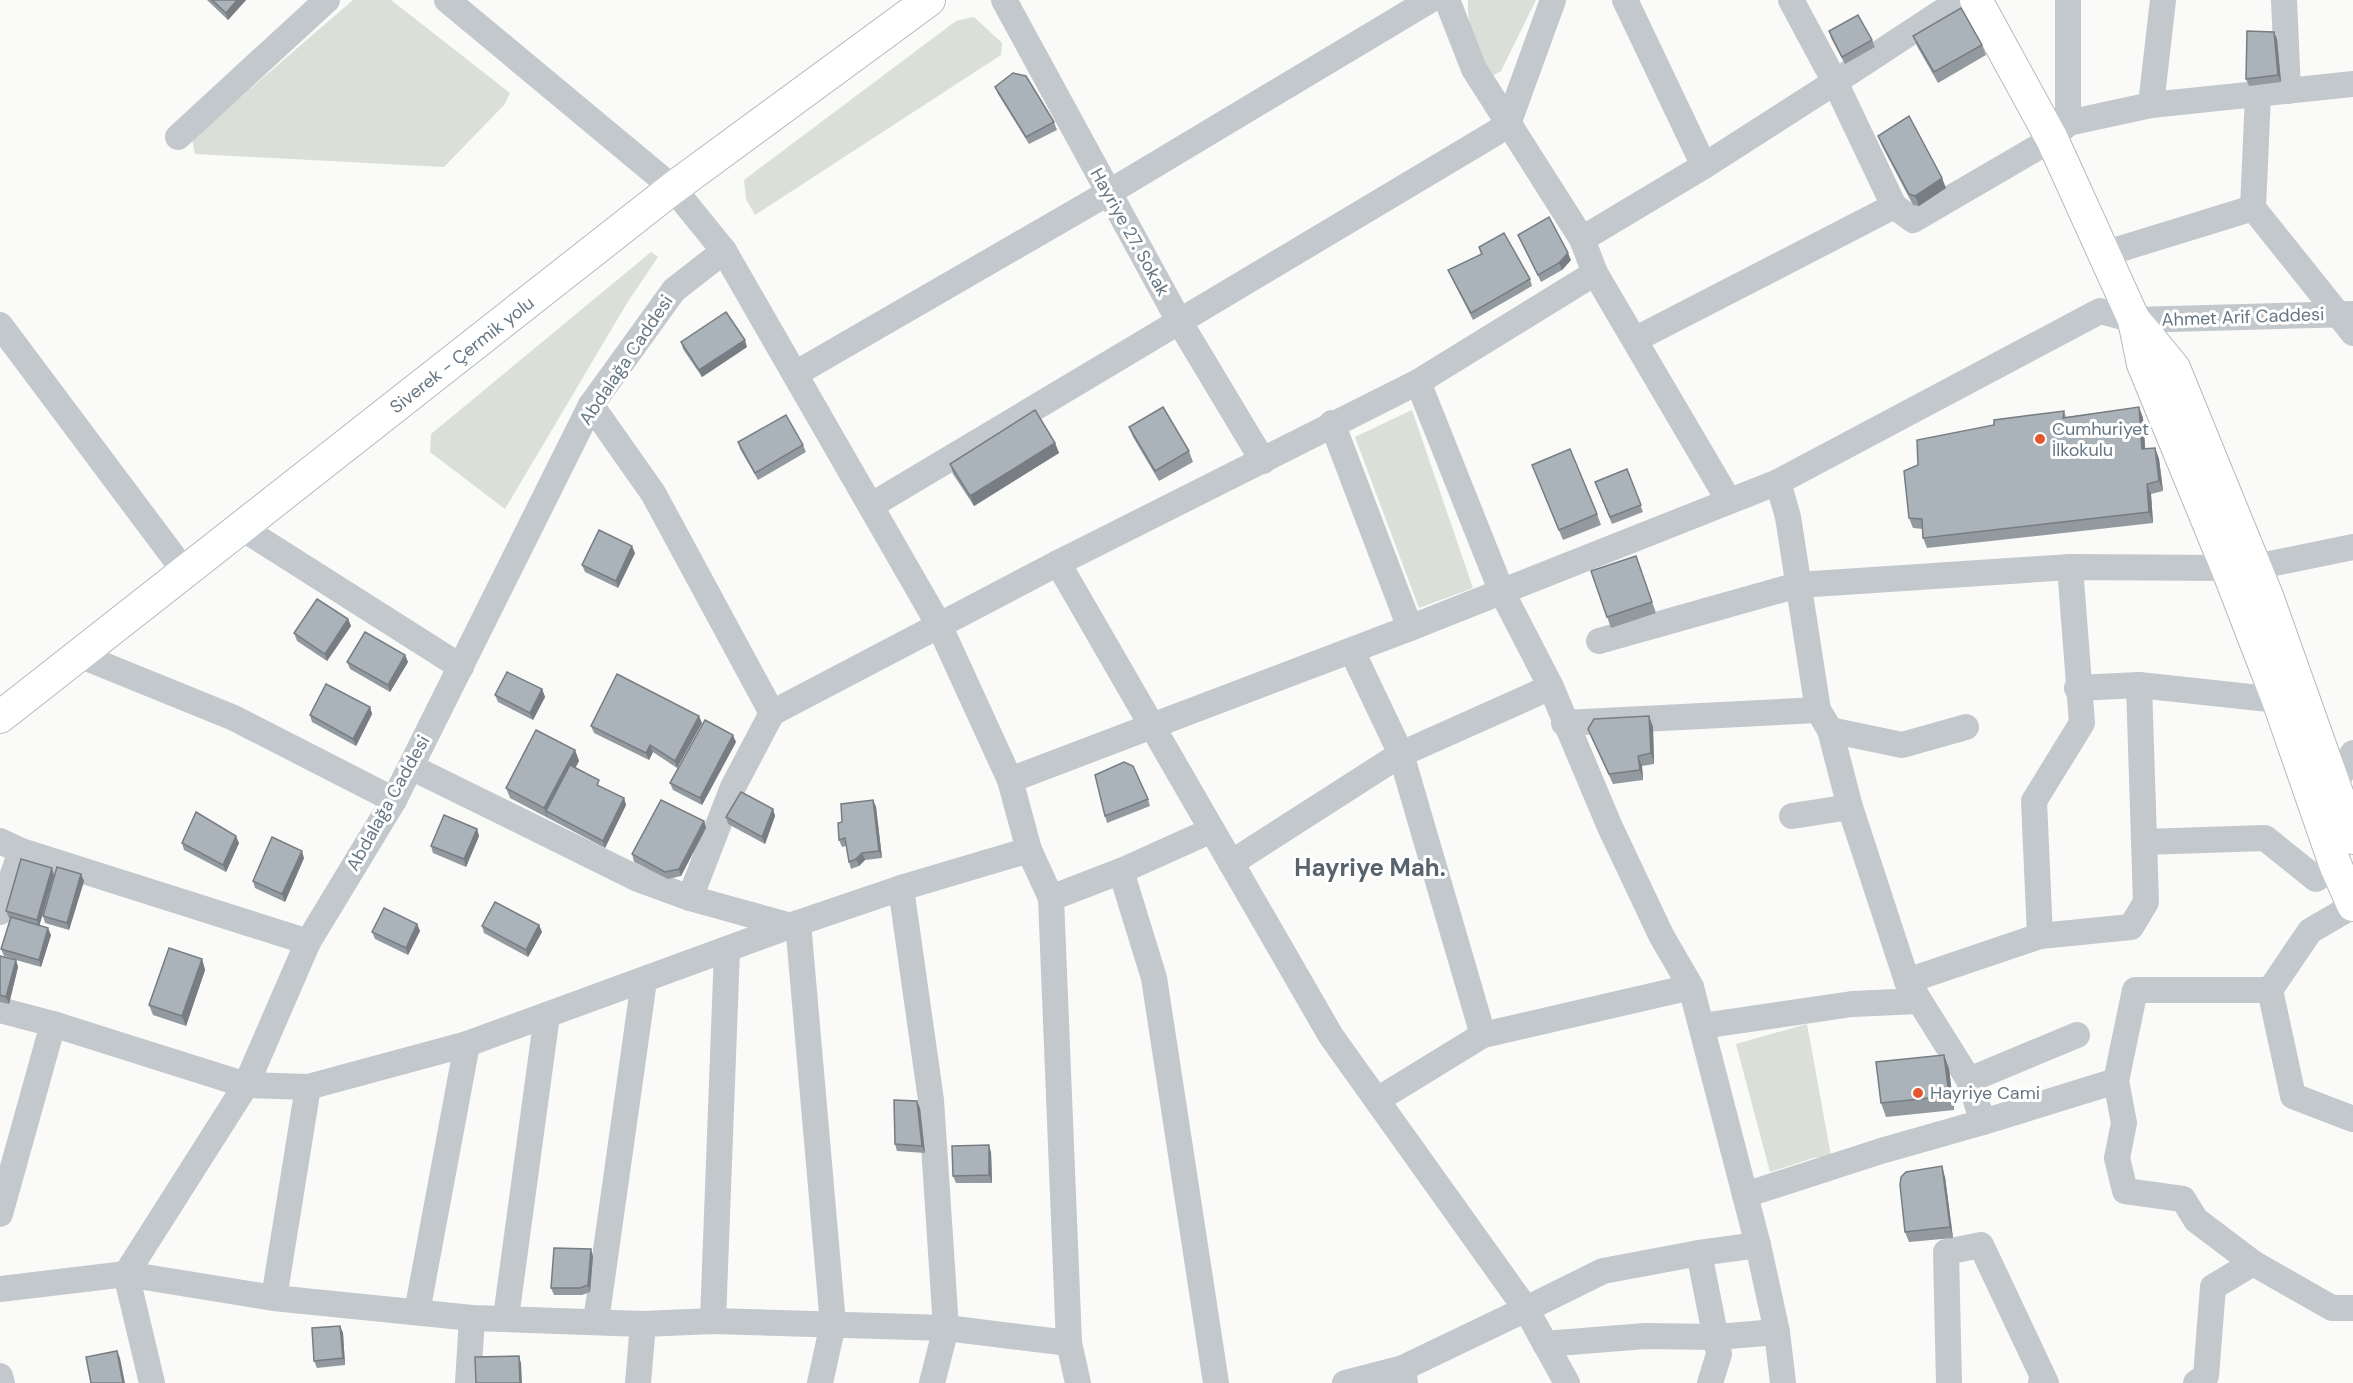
<svg xmlns="http://www.w3.org/2000/svg" width="2353" height="1383" viewBox="0 0 2353 1383" font-family="'DM Sans',sans-serif">
  <rect width="100%" height="100%" fill="#fafaf8"/>
  <!-- green -->
  <g fill="#dadfd7">
    <polygon points="353,0 391,0 510,93 504,105 444,167 195,154 192,139"/>
    <path d="M1468,0H1536L1501,71L1492,76C1479,56 1466,24 1468,0Z"/>
    <polygon points="974,17 1002,43 1001,55 755,215 746,199 744,180 956,21"/>
    <polygon points="651,252 658,257 627,303 505,509 430,452 431,434"/>
    <polygon points="1412,410 1473,588 1419,608 1355,437"/>
    <polygon points="1807,1024 1831,1156 1813,1158 1770,1172 1736,1044"/>
  </g>
  <g fill="none" stroke-linecap="round" stroke-linejoin="round">
    <defs>
      <g id="major">
        <polyline points="1976,0 2052,139 2134,320 2143,364 2227,568 2278,700 2335,864 2353,905"/>
        <polyline points="2136,322 2174,368 2267,596 2353,838"/>
        <polyline points="0,717 673,188 929,0"/>
      </g>
    </defs>
    <!-- major casing -->
    <use href="#major" stroke="#b5babe" stroke-width="34"/>
    <!-- minor -->
    <g stroke="#c3c8cc" stroke-width="26">
      <polyline points="447,0 673,188 724,251 939,625 1010,780 1029,850 1051,898 1069,1343 1078,1383"/>
      <polyline points="1004,0 1179,321 1263,461"/>
      <polyline points="1447,0 1474,69 1582,239 1595,273"/>
      <polyline points="2284,0 2288,91"/>
      <polyline points="2258,95 2253,208 2353,333"/>
      <polyline points="2151,105 2163,0"/>
      <polyline points="2068,123 2068,0"/>
      <polyline points="178,137 327,0"/>
      <polyline points="1704,166 1835,82 1791,0"/>
      <polyline points="1894,206 1913,220 2052,139 2068,123 2151,105 2353,84"/>
      <polyline points="1582,239 1704,166 1625,0"/>
      <polyline points="2104,254 2253,208"/>
      <polyline points="0,325 185,572"/>
      <polyline points="1636,339 1894,206 1835,82 1960,0"/>
      <polyline points="795,374 1108,193 1430,0"/>
      <polyline points="1418,382 1501,590 1551,687 1610,827 1661,935 1691,987 1758,1245 1777,1332 1783,1383"/>
      <polyline points="591,405 653,493 772,713"/>
      <polyline points="1332,423 1410,628"/>
      <polyline points="872,505 1495,133 1508,124 1553,0"/>
      <polyline points="242,528 461,667"/>
      <polyline points="1058,563 1331,1036 1526,1309 1603,1271 1699,1253"/>
      <polyline points="2255,567 2353,547"/>
      <polyline points="1599,641 1798,585 2070,567"/>
      <polyline points="1352,651 1401,754 1483,1035"/>
      <polyline points="79,655 234,718 394,800"/>
      <polyline points="2077,688 2139,685 2278,700"/>
      <polyline points="1564,723 1818,710"/>
      <polyline points="1830,730 1902,745 1966,727"/>
      <polyline points="411,767 638,879 690,898 791,926"/>
      <polyline points="1010,780 1410,628 1778,482 2100,311 2134,320 2353,314"/>
      <polyline points="2334,786 2353,753"/>
      <polyline points="1792,816 1850,807"/>
      <polyline points="0,841 21,851 308,942"/>
      <polyline points="2144,842 2265,838 2316,879 2335,864"/>
      <polyline points="1231,863 1401,754 1551,687"/>
      <polyline points="1121,871 1154,978 1216,1383"/>
      <polyline points="901,888 931,1100 946,1328 932,1383"/>
      <polyline points="690,898 733,787 772,713 1058,563 1418,382 1595,273 1729,501"/>
      <polyline points="1051,898 1121,871 1212,830"/>
      <polyline points="0,912 21,851"/>
      <polyline points="798,923 833,1324 820,1383"/>
      <polyline points="2040,936 2034,801 2082,723 2070,567 2227,568"/>
      <polyline points="1907,981 2040,936 2131,927 2146,902 2139,685"/>
      <polyline points="2270,990 2293,1096 2353,1119"/>
      <polyline points="0,1010 53,1024 0,1214"/>
      <polyline points="53,1024 246,1085 308,1087 467,1044 798,923 901,888 1029,850"/>
      <polyline points="1702,1026 1852,1004 1919,1001"/>
      <polyline points="1969,1080 2077,1035"/>
      <polyline points="2116,1081 2124,1123 2117,1158 2125,1191 2183,1199 2196,1220 2253,1263 2213,1287 2206,1376 2196,1383"/>
      <polyline points="1377,1100 1483,1035 1691,987"/>
      <polyline points="1983,1122 2116,1081 2135,990 2270,990 2310,931 2353,906"/>
      <polyline points="1745,1195 1881,1151 1983,1122 1969,1080 1907,981 1850,807 1830,730 1818,710 1788,517 1778,482"/>
      <polyline points="2253,1263 2332,1308 2353,1308"/>
      <polyline points="0,1289 126,1274 274,1298 472,1318 643,1324 713,1321 946,1328 1069,1343"/>
      <polyline points="274,1298 308,1087"/>
      <polyline points="417,1312 467,1044"/>
      <polyline points="506,1317 547,1015"/>
      <polyline points="596,1321 644,981"/>
      <polyline points="713,1321 727,950"/>
      <polyline points="1545,1344 1645,1336 1716,1337 1777,1332"/>
      <polyline points="0,1376 2,1383"/>
      <polyline points="152,1383 126,1274 246,1085 308,942 394,800 591,405 674,290 724,251"/>
      <polyline points="468,1383 472,1318"/>
      <polyline points="638,1383 643,1324"/>
      <polyline points="1345,1383 1403,1368"/>
      <polyline points="1405,1383 1403,1368 1526,1309 1567,1383"/>
      <polyline points="1710,1383 1719,1354 1699,1253 1758,1245"/>
      <polyline points="1949,1383 1946,1252 1981,1245 2046,1383 2041,1383"/>
    </g>
    <!-- major -->
    <use href="#major" stroke="#fff" stroke-width="32"/>
  </g>
  <!-- wall -->
  <g fill="#929a9f">
    <polygon points="207,0 246,0 228,20"/>
    <polygon points="1829,31 1872,40 1875,47 1845,64 1831,38"/>
    <polygon points="1913,36 1982,45 1986,55 1938,83 1917,46"/>
    <polygon points="2277,39 2281,82 2249,86 2246,79"/>
    <polygon points="995,87 1054,122 1057,130 1029,144 998,94"/>
    <polygon points="1878,136 1946,188 1919,206 1913,205 1882,146"/>
    <polygon points="1518,235 1571,260 1562,270 1541,282"/>
    <polygon points="1479,247 1530,279 1532,286 1473,320 1451,277 1448,270 1481,254"/>
    <polygon points="681,342 747,347 702,377 683,349"/>
    <polygon points="2139,407 2143,418 2145,449 2155,448 2159,459 2163,491 2151,494 2153,523 1927,548 1923,538 1923,529 1913,528 1909,518 2064,411 2066,417"/>
    <polygon points="1129,427 1189,451 1193,462 1159,481 1133,437"/>
    <polygon points="738,442 803,445 806,452 758,480 740,449"/>
    <polygon points="1055,443 1059,453 974,506 953,474 950,464"/>
    <polygon points="1627,469 1643,512 1612,524 1595,482"/>
    <polygon points="1536,475 1597,514 1601,525 1563,540"/>
    <polygon points="635,553 618,588 585,572 582,565"/>
    <polygon points="1636,556 1656,613 1611,628 1591,571"/>
    <polygon points="348,619 351,626 327,661 297,641 294,633"/>
    <polygon points="405,655 408,662 390,692 350,669 347,662"/>
    <polygon points="542,689 545,697 533,720 498,702 495,695"/>
    <polygon points="370,707 372,714 356,746 312,722 310,715"/>
    <polygon points="1649,716 1653,727 1654,764 1642,766 1643,780 1613,784 1592,739 1588,729"/>
    <polygon points="702,723 677,768 653,752 649,760 594,733 591,726"/>
    <polygon points="736,742 702,805 673,790 670,783"/>
    <polygon points="575,750 579,761 575,768 601,787 624,798 626,805 605,848 510,798 506,788"/>
    <polygon points="1148,799 1150,806 1107,823 1105,816"/>
    <polygon points="873,800 876,807 882,858 865,860 859,866 851,869 849,862 846,846 842,847 839,840 842,822"/>
    <polygon points="773,809 775,816 765,844 728,824 726,817"/>
    <polygon points="704,821 706,828 681,876 668,879 634,862 632,854"/>
    <polygon points="477,829 479,836 466,867 433,853 431,846"/>
    <polygon points="182,843 239,843 226,872 184,850"/>
    <polygon points="304,858 285,902 255,888 253,881"/>
    <polygon points="54,875 39,926 51,935 41,967 16,960 18,967 9,1004 0,1002 0,956 15,959 4,956 1,949 11,918 9,918 6,911"/>
    <polygon points="84,881 69,930 45,923 43,916"/>
    <polygon points="417,924 420,931 408,955 375,939 372,932"/>
    <polygon points="539,925 542,932 528,957 484,933 482,926"/>
    <polygon points="202,959 205,970 186,1026 153,1015 149,1005"/>
    <polygon points="1944,1055 1949,1069 1954,1110 1886,1117 1881,1103"/>
    <polygon points="920,1108 925,1153 897,1151 895,1144"/>
    <polygon points="991,1152 992,1183 956,1183 953,1176"/>
    <polygon points="1945,1177 1953,1238 1909,1242 1905,1232"/>
    <polygon points="593,1256 590,1292 582,1295 554,1295 551,1288"/>
    <polygon points="340,1326 343,1333 345,1365 317,1368 314,1361"/>
  </g>
  <!-- shaded-wall -->
  <g fill="#777d82">
    <polygon points="237,0 246,0 228,20 226,13"/>
    <polygon points="2274,32 2277,39 2281,82 2278,75"/>
    <polygon points="1942,178 1946,188 1919,206 1915,196"/>
    <polygon points="1568,253 1571,260 1562,270 1559,263"/>
    <polygon points="745,340 747,347 702,377 699,370"/>
    <polygon points="2139,407 2143,418 2146,459 2142,449"/>
    <polygon points="1055,443 1059,453 974,506 970,496"/>
    <polygon points="2155,448 2159,459 2163,491 2159,481"/>
    <polygon points="2147,484 2151,494 2153,523 2149,512"/>
    <polygon points="632,546 635,553 618,588 616,581"/>
    <polygon points="348,619 351,626 327,661 325,654"/>
    <polygon points="405,655 408,662 390,692 388,685"/>
    <polygon points="542,689 545,697 533,720 530,713"/>
    <polygon points="370,707 372,714 356,746 353,739"/>
    <polygon points="699,716 702,723 677,768 675,761"/>
    <polygon points="1649,716 1653,727 1654,764 1651,753"/>
    <polygon points="733,735 736,742 702,805 700,798"/>
    <polygon points="650,745 653,752 649,760 646,753"/>
    <polygon points="575,750 579,761 551,814 546,811 548,819 544,808"/>
    <polygon points="1638,756 1642,766 1643,780 1640,770"/>
    <polygon points="624,798 626,805 605,848 603,841"/>
    <polygon points="873,800 876,807 882,858 879,851"/>
    <polygon points="773,809 775,816 765,844 762,837"/>
    <polygon points="704,821 706,828 681,876 679,869"/>
    <polygon points="477,829 479,836 466,867 464,859"/>
    <polygon points="236,836 239,843 226,872 223,865"/>
    <polygon points="302,851 304,858 285,902 282,894"/>
    <polygon points="862,853 865,860 859,866 856,859"/>
    <polygon points="52,868 54,875 39,927 37,920"/>
    <polygon points="81,874 84,881 69,930 67,923"/>
    <polygon points="417,924 420,931 408,955 406,948"/>
    <polygon points="539,925 542,932 528,957 526,950"/>
    <polygon points="48,928 51,935 41,967 39,960"/>
    <polygon points="202,959 205,970 186,1026 182,1016"/>
    <polygon points="16,960 18,967 9,1004 6,997"/>
    <polygon points="1944,1055 1949,1069 1954,1110 1949,1096"/>
    <polygon points="917,1101 920,1108 925,1153 922,1146"/>
    <polygon points="989,1145 991,1152 992,1183 989,1175"/>
    <polygon points="1942,1166 1945,1177 1953,1238 1950,1227"/>
    <polygon points="591,1249 593,1256 590,1292 588,1285"/>
    <polygon points="340,1326 343,1333 345,1365 343,1358"/>
    <polygon points="117,1351 120,1358 125,1383 123,1383"/>
    <polygon points="519,1356 521,1363 522,1383 520,1383"/>
  </g>
  <!-- building -->
  <g fill="#aab3b9" stroke="#777d82" stroke-width="1.5">
    <polygon points="212,0 237,0 226,13"/>
    <polygon points="1961,8 1982,45 1934,72 1913,36"/>
    <polygon points="1858,15 1872,40 1842,57 1829,31"/>
    <polygon points="2247,31 2274,32 2278,75 2246,79"/>
    <polygon points="1013,73 1026,76 1054,122 1026,137 995,87"/>
    <polygon points="1909,116 1942,178 1915,196 1909,194 1878,136"/>
    <polygon points="1549,217 1568,253 1559,263 1538,275 1518,235"/>
    <polygon points="1504,233 1530,279 1471,313 1448,270 1482,254 1479,247"/>
    <polygon points="726,312 745,340 699,370 681,342"/>
    <polygon points="1163,407 1189,451 1155,471 1129,427"/>
    <polygon points="2139,407 2142,449 2155,448 2159,481 2147,484 2149,512 1923,538 1922,519 1909,518 1904,471 1918,465 1917,440 1994,425 1994,420 2064,411 2063,418"/>
    <polygon points="1035,410 1055,443 970,496 950,464"/>
    <polygon points="786,415 803,445 755,473 738,442"/>
    <polygon points="1570,449 1597,514 1559,530 1532,465"/>
    <polygon points="1627,469 1641,505 1610,517 1595,482"/>
    <polygon points="599,530 632,546 616,581 582,565"/>
    <polygon points="1636,556 1652,602 1607,617 1591,571"/>
    <polygon points="317,599 348,619 325,654 294,633"/>
    <polygon points="365,632 405,655 388,685 347,662"/>
    <polygon points="507,672 542,689 530,713 495,695"/>
    <polygon points="617,674 699,716 675,761 650,745 646,753 591,726"/>
    <polygon points="326,684 370,707 353,739 310,715"/>
    <polygon points="1649,716 1651,753 1638,756 1640,770 1609,774 1588,729 1594,719"/>
    <polygon points="705,720 733,735 700,798 670,783"/>
    <polygon points="536,730 575,750 544,808 506,788"/>
    <polygon points="1124,762 1133,766 1148,799 1105,816 1095,775"/>
    <polygon points="570,765 599,780 597,785 624,798 603,841 546,811"/>
    <polygon points="741,792 773,809 762,837 726,817"/>
    <polygon points="661,800 704,821 679,869 665,872 632,854"/>
    <polygon points="873,800 879,851 862,853 856,859 849,862 845,838 839,840 838,823 842,822 841,804"/>
    <polygon points="196,812 236,836 223,865 182,843"/>
    <polygon points="444,815 477,829 464,859 431,846"/>
    <polygon points="272,837 302,851 282,894 253,881"/>
    <polygon points="21,859 52,868 37,920 6,911"/>
    <polygon points="57,867 81,874 67,923 43,916"/>
    <polygon points="495,902 539,925 526,950 482,926"/>
    <polygon points="384,908 417,924 406,948 372,932"/>
    <polygon points="11,917 48,928 39,960 1,949"/>
    <polygon points="169,948 202,959 182,1016 149,1005"/>
    <polygon points="0,956 16,960 6,997 0,995"/>
    <polygon points="1944,1055 1949,1096 1881,1103 1876,1062"/>
    <polygon points="894,1100 917,1101 922,1146 895,1144"/>
    <polygon points="989,1145 989,1175 953,1176 952,1146"/>
    <polygon points="1942,1166 1950,1227 1905,1232 1900,1185 1901,1177 1906,1172"/>
    <polygon points="554,1248 591,1249 588,1285 580,1288 551,1288"/>
    <polygon points="340,1326 343,1358 314,1361 312,1328"/>
    <polygon points="117,1351 123,1383 91,1383 86,1357"/>
    <polygon points="519,1356 520,1383 476,1383 475,1357"/>
  </g>
  <!-- markers -->
  <g fill="#e4572e" stroke="#fff" stroke-width="2">
    <circle cx="2040" cy="439" r="6"/>
    <circle cx="1918" cy="1093" r="6"/>
  </g>
  <g text-anchor="middle" dominant-baseline="central" stroke-width="6" stroke-linejoin="round" paint-order="stroke">
    <!-- street labels -->
    <g font-size="18" fill="#657683" stroke="#fff">
      <text transform="translate(1130 232) rotate(61)">Hayriye 27. Sokak</text>
      <text transform="translate(2243 317) rotate(-2)">Ahmet Arif Caddesi</text>
      <text transform="translate(462 355) rotate(-38)">Siverek - Çermik yolu</text>
      <text transform="translate(626 360) rotate(-56)">Abdalağa Caddesi</text>
      <text transform="translate(388 803) rotate(-61)">Abdalağa Caddesi</text>
    </g>
    <!-- poi labels -->
    <g font-size="18" fill="#657683" stroke="#fff" text-anchor="start">
      <text x="2052" y="429">Cumhuriyet<tspan x="2052" dy="21">İlkokulu</tspan></text>
      <text x="1930" y="1093">Hayriye Cami</text>
    </g>
    <!-- district labels -->
    <g font-size="24" font-weight="bold" fill="#57646e" stroke="#fff">
      <text x="1370" y="867">Hayriye Mah.</text>
    </g>
  </g>
</svg>
